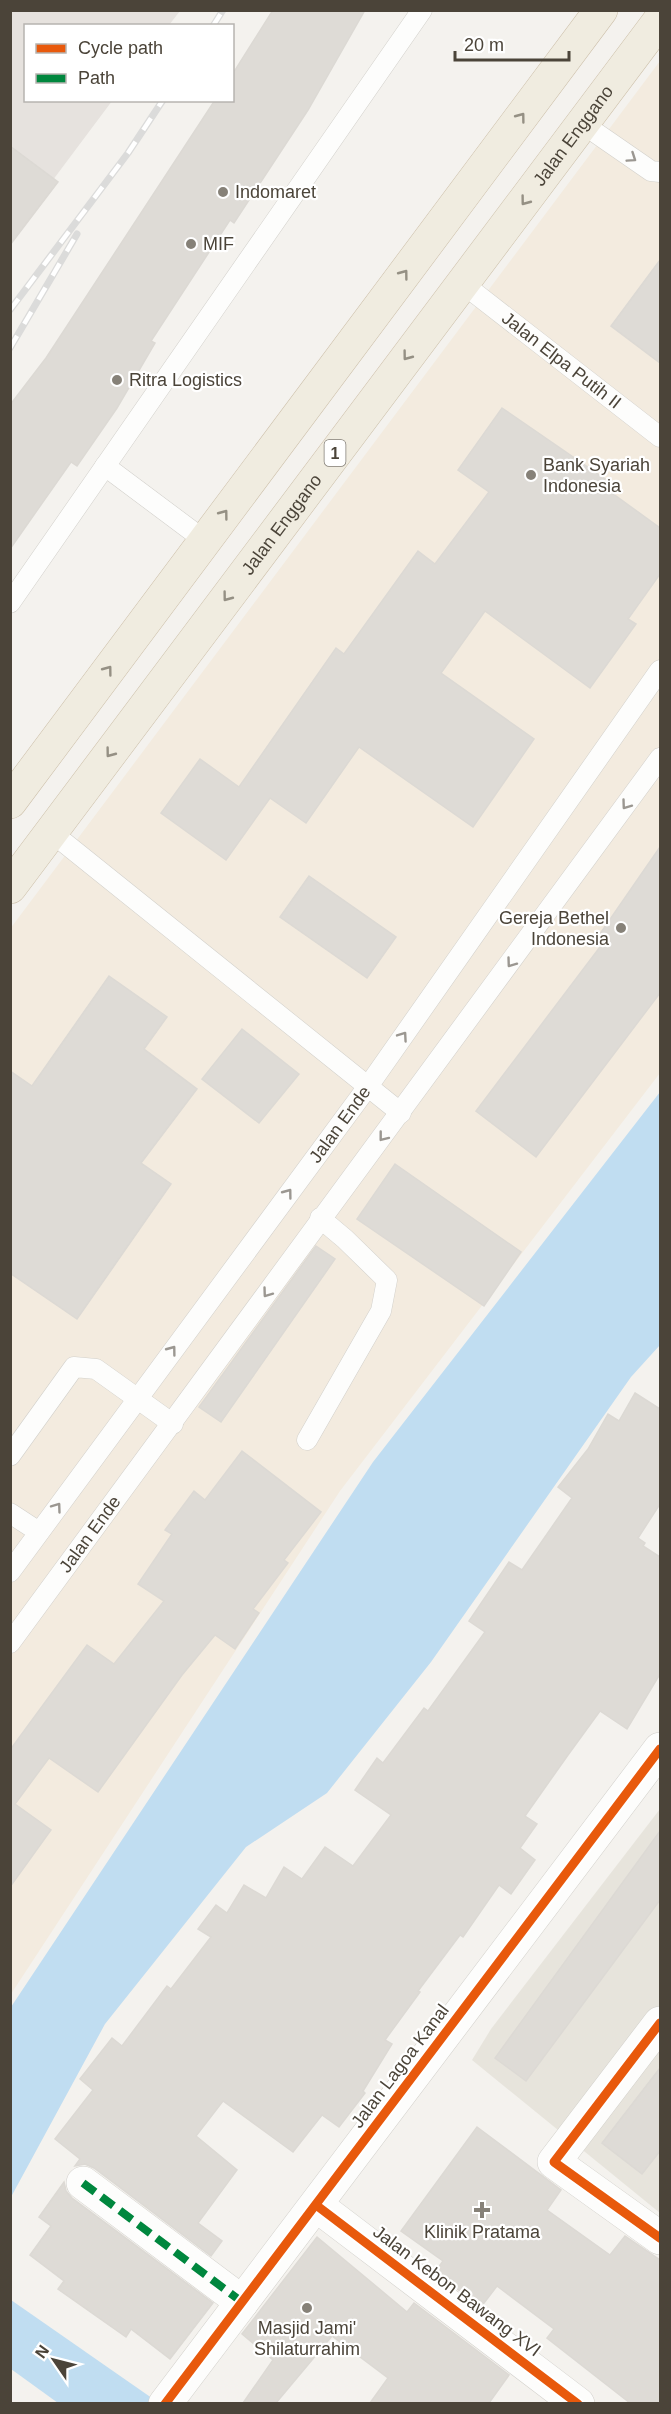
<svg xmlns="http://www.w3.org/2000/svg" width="671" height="2414" viewBox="0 0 671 2414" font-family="Helvetica,sans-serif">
  <rect width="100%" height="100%" fill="#f4f2ee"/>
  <!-- residential -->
  <polygon fill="#e7e4dc" points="660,1809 660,2213 472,2060 491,2029"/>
  <!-- commercial -->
  <polygon fill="#f3ebdf" points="660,61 660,1073 340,1491 11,1994 10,929"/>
  <!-- industrial -->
  <polygon fill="#e6e2de" points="11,11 180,11 169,25 26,26 26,100 112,101 11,236"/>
  <!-- water -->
  <g fill="#c0ddf1">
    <polygon points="660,1092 660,1345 631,1377 431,1662 327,1793 246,1847 105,2024 11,2197 11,2007 373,1462"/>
    <polygon points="11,2300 159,2403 58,2403 11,2369"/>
  </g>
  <!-- building -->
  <g fill="#dedbd6" stroke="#dcd9d4" stroke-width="1.5">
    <polygon points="273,10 365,10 308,110 234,223 230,220 151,341 155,343 117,408 77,466 71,462 10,549 10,405 46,358 215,100 232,100 232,75"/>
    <polygon points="10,146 58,182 10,245"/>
    <polygon points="660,260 660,363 611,326"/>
    <polygon points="502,408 605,479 601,485 660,528 660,574 628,619 636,624 590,688 485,611 441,673 534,739 473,827 359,747 306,823 270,798 226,860 161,813 200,759 239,787 336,648 344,654 418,551 435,564 489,492 458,470"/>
    <polygon points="660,847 660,993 536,1157 476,1111 603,943 597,938"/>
    <polygon points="309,876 396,937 367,978 280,917"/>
    <polygon points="109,976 167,1017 144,1049 197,1089 141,1163 171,1184 77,1319 10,1273 10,1071 32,1086"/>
    <polygon points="242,1029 299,1074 259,1123 202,1079"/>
    <polygon points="395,1164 521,1252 484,1306 357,1219"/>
    <polygon points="316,1246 335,1259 221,1422 199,1407"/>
    <polygon points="635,1393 660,1409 660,1504 638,1538 645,1543 643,1546 660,1557 660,1674 627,1729 600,1711 568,1755 525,1816 537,1824 520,1848 535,1860 511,1894 499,1885 463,1937 460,1935 418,1991 420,1992 385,2040 392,2044 363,2091 365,2093 339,2127 322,2115 293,2152 223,2101 196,2136 237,2170 198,2223 222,2241 211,2256 94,2168 85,2164 75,2166 80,2159 55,2139 93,2090 80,2079 112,2038 122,2046 167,1986 171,1989 211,1937 198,1929 216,1905 227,1913 244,1885 266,1898 284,1867 302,1879 325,1847 353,1866 391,1815 355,1790 377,1758 383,1763 424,1708 428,1711 485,1632 469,1621 509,1562 522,1570 572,1498 558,1487 588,1449 608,1414 619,1421"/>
    <polygon points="242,1451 321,1512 284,1560 288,1563 253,1609 259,1613 235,1649 215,1635 182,1675 98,1792 49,1758 15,1804 51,1830 10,1887 10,1750 87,1645 114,1664 164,1601 138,1584 172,1534 165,1530 194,1491 205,1500"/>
    <polygon points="660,1831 660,1900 526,2081 495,2058"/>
    <polygon points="660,2068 660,2151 642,2174 602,2143"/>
    <polygon points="477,2127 561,2190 547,2210 610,2255 625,2236 660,2260 660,2403 630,2403 547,2338 554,2329 497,2286 481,2307 435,2272 443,2261 401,2231"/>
    <polygon points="64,2182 66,2191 72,2198 213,2303 170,2359 131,2329 126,2337 58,2289 64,2281 30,2255 51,2226 39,2217"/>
    <polygon points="317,2237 407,2312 414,2303 509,2375 489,2403 370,2403 388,2378 332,2336 276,2403 243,2403 273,2360 242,2334"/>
  </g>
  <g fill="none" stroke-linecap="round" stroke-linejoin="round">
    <defs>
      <g id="service">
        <polyline points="583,124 651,171 660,172"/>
        <path id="s1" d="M462,283L660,437"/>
        <polyline points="105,466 204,540"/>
        <polyline points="10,603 422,10"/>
        <polyline points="51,832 401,1113"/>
        <polyline points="307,1440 381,1311 387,1280 345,1239 320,1218"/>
        <polyline points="10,1456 74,1367 96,1369 173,1424"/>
        <polyline points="10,1513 39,1532"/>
        <path id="s2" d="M10,1572L369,1085L660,670"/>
        <path id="s3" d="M10,1643L660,758"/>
      </g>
      <g id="minor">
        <polyline points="660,2023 554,2162 660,2238"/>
        <polyline points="83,2183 242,2302"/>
        <polyline points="316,2205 578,2404"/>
        <polyline points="165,2404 660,1749"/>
      </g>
      <g id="trunk">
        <polyline points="10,802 601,10"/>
        <path id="s4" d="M10,887L660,20"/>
      </g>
    </defs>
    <!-- service casing -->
    <use href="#service" stroke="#d2d0cb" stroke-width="21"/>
    <!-- minor casing -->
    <use href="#minor" stroke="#d2d0cb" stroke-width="34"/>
    <!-- trunk casing -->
    <use href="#trunk" stroke="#ccbfa9" stroke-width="34"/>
    <!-- service -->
    <use href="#service" stroke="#fdfdfc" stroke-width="20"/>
    <!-- minor -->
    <use href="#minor" stroke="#fdfdfc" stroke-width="33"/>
    <!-- trunk -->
    <use href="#trunk" stroke="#f0ece0" stroke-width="33"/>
    <defs>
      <g id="rail">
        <polyline points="213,26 223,10"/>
        <polyline points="10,310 128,153 163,100"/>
        <polyline points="10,348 77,234"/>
      </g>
    </defs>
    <!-- rail casing -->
    <use href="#rail" stroke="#dbdbda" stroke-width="7"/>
    <!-- rail -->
    <use href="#rail" stroke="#fff" stroke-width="4.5" stroke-dasharray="14" stroke-linecap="butt"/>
    <!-- quiet -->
    <polyline stroke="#00873e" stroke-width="8" stroke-dasharray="15 8" stroke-linecap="butt" points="83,2183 242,2302"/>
    <defs>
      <g id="cycleway">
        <polyline points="660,2023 554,2162 660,2238"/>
        <polyline points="316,2205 578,2404"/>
        <polyline points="165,2404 660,1749"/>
      </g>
    </defs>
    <!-- cycleway casing -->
    <use href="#cycleway" stroke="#fff" stroke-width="13"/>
    <!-- cycleway -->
    <use href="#cycleway" stroke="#e8590c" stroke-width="9"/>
  </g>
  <!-- one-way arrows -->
  <defs><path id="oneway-chevron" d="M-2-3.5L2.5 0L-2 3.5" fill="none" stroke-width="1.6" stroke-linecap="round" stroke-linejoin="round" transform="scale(1.5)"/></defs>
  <g stroke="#959084">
    <use href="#oneway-chevron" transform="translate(521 117) rotate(-53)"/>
    <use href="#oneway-chevron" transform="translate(525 201) rotate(127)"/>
    <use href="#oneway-chevron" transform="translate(404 274) rotate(-53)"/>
    <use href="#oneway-chevron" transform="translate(407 356) rotate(127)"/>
    <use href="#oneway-chevron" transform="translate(224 514) rotate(-53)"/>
    <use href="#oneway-chevron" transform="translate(227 597) rotate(127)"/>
    <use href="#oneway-chevron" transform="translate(108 670) rotate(-53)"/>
    <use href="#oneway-chevron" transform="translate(110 753) rotate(127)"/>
  </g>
  <g stroke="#9b9791">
    <use href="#oneway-chevron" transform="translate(632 158) rotate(34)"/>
    <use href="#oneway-chevron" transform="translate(626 805) rotate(126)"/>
    <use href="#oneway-chevron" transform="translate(511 963) rotate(126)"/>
    <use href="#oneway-chevron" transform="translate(403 1036) rotate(-55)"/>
    <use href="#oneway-chevron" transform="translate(383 1137) rotate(128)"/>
    <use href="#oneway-chevron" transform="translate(288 1193) rotate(-53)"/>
    <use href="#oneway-chevron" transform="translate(267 1293) rotate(126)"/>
    <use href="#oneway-chevron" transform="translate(172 1350) rotate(-53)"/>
    <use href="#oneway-chevron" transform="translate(57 1507) rotate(-54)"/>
  </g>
  <!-- markers -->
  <g fill="#868178" stroke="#fff" stroke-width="2">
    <circle cx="223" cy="192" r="6"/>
    <circle cx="191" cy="244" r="6"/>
    <circle cx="117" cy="380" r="6"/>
    <circle cx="531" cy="475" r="6"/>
    <circle cx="621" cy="928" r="6"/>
    <path d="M479 2201h6v6h6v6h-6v6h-6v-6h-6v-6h6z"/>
    <circle cx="307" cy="2308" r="6"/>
  </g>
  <g text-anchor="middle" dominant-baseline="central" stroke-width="4.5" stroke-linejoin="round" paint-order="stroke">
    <!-- shield labels -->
    <rect fill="#fff" stroke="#817c74" stroke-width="1.5" x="324.5" y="440" width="21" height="26" rx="4.5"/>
    <g font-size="16" font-weight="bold" fill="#4b4439">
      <text x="335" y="453">1</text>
    </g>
    <!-- street labels -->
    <g font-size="18" fill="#4b4439" stroke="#fff">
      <text stroke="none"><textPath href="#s4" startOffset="939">Jalan Enggano</textPath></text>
      <text stroke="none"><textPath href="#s1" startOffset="126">Jalan Elpa Putih II</textPath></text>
      <text stroke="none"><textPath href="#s4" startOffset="453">Jalan Enggano</textPath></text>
      <text stroke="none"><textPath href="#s2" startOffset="556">Jalan Ende</textPath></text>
      <text stroke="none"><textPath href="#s3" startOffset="135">Jalan Ende</textPath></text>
      <text transform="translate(400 2066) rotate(-53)">Jalan Lagoa Kanal</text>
      <text transform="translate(457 2291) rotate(37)">Jalan Kebon Bawang XVI</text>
    </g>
    <!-- poi labels -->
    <g font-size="18" fill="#4b4439" stroke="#fff" text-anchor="start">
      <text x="235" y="192">Indomaret</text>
      <text x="203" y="244">MIF</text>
      <text x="129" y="380">Ritra Logistics</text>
      <text x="543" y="465">Bank Syariah<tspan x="543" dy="21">Indonesia</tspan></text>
      <text x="609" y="918" text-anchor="end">Gereja Bethel<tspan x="609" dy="21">Indonesia</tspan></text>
      <text x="482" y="2232" text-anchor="middle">Klinik Pratama</text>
      <text x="307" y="2328" text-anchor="middle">Masjid Jami'<tspan x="307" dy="21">Shilaturrahim</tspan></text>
    </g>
  </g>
  <!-- border -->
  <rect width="671" height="2414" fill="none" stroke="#4b4439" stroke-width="24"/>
  <!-- legend -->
  <rect x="24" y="24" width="210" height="78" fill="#ffffff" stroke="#b7b4b0" stroke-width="1.5"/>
  <rect x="36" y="44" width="30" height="9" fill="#e8590c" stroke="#b7b4b0" stroke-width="1.5"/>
  <text x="78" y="54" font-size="18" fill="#4b4439">Cycle path</text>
  <rect x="36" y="74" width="30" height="9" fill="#00873e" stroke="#b7b4b0" stroke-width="1.5"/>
  <text x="78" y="84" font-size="18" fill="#4b4439">Path</text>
  <!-- north arrow -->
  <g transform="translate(54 2360) rotate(305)" stroke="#ffffff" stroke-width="4.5" paint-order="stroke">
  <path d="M0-4.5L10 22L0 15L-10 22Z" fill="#4b4439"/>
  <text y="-9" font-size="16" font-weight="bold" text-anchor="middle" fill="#4b4439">N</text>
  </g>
  <!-- scale -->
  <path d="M455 51v9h114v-9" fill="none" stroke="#4b4439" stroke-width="3"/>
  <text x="464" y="51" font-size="18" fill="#4b4439" stroke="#ffffff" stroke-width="4.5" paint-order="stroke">20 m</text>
</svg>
